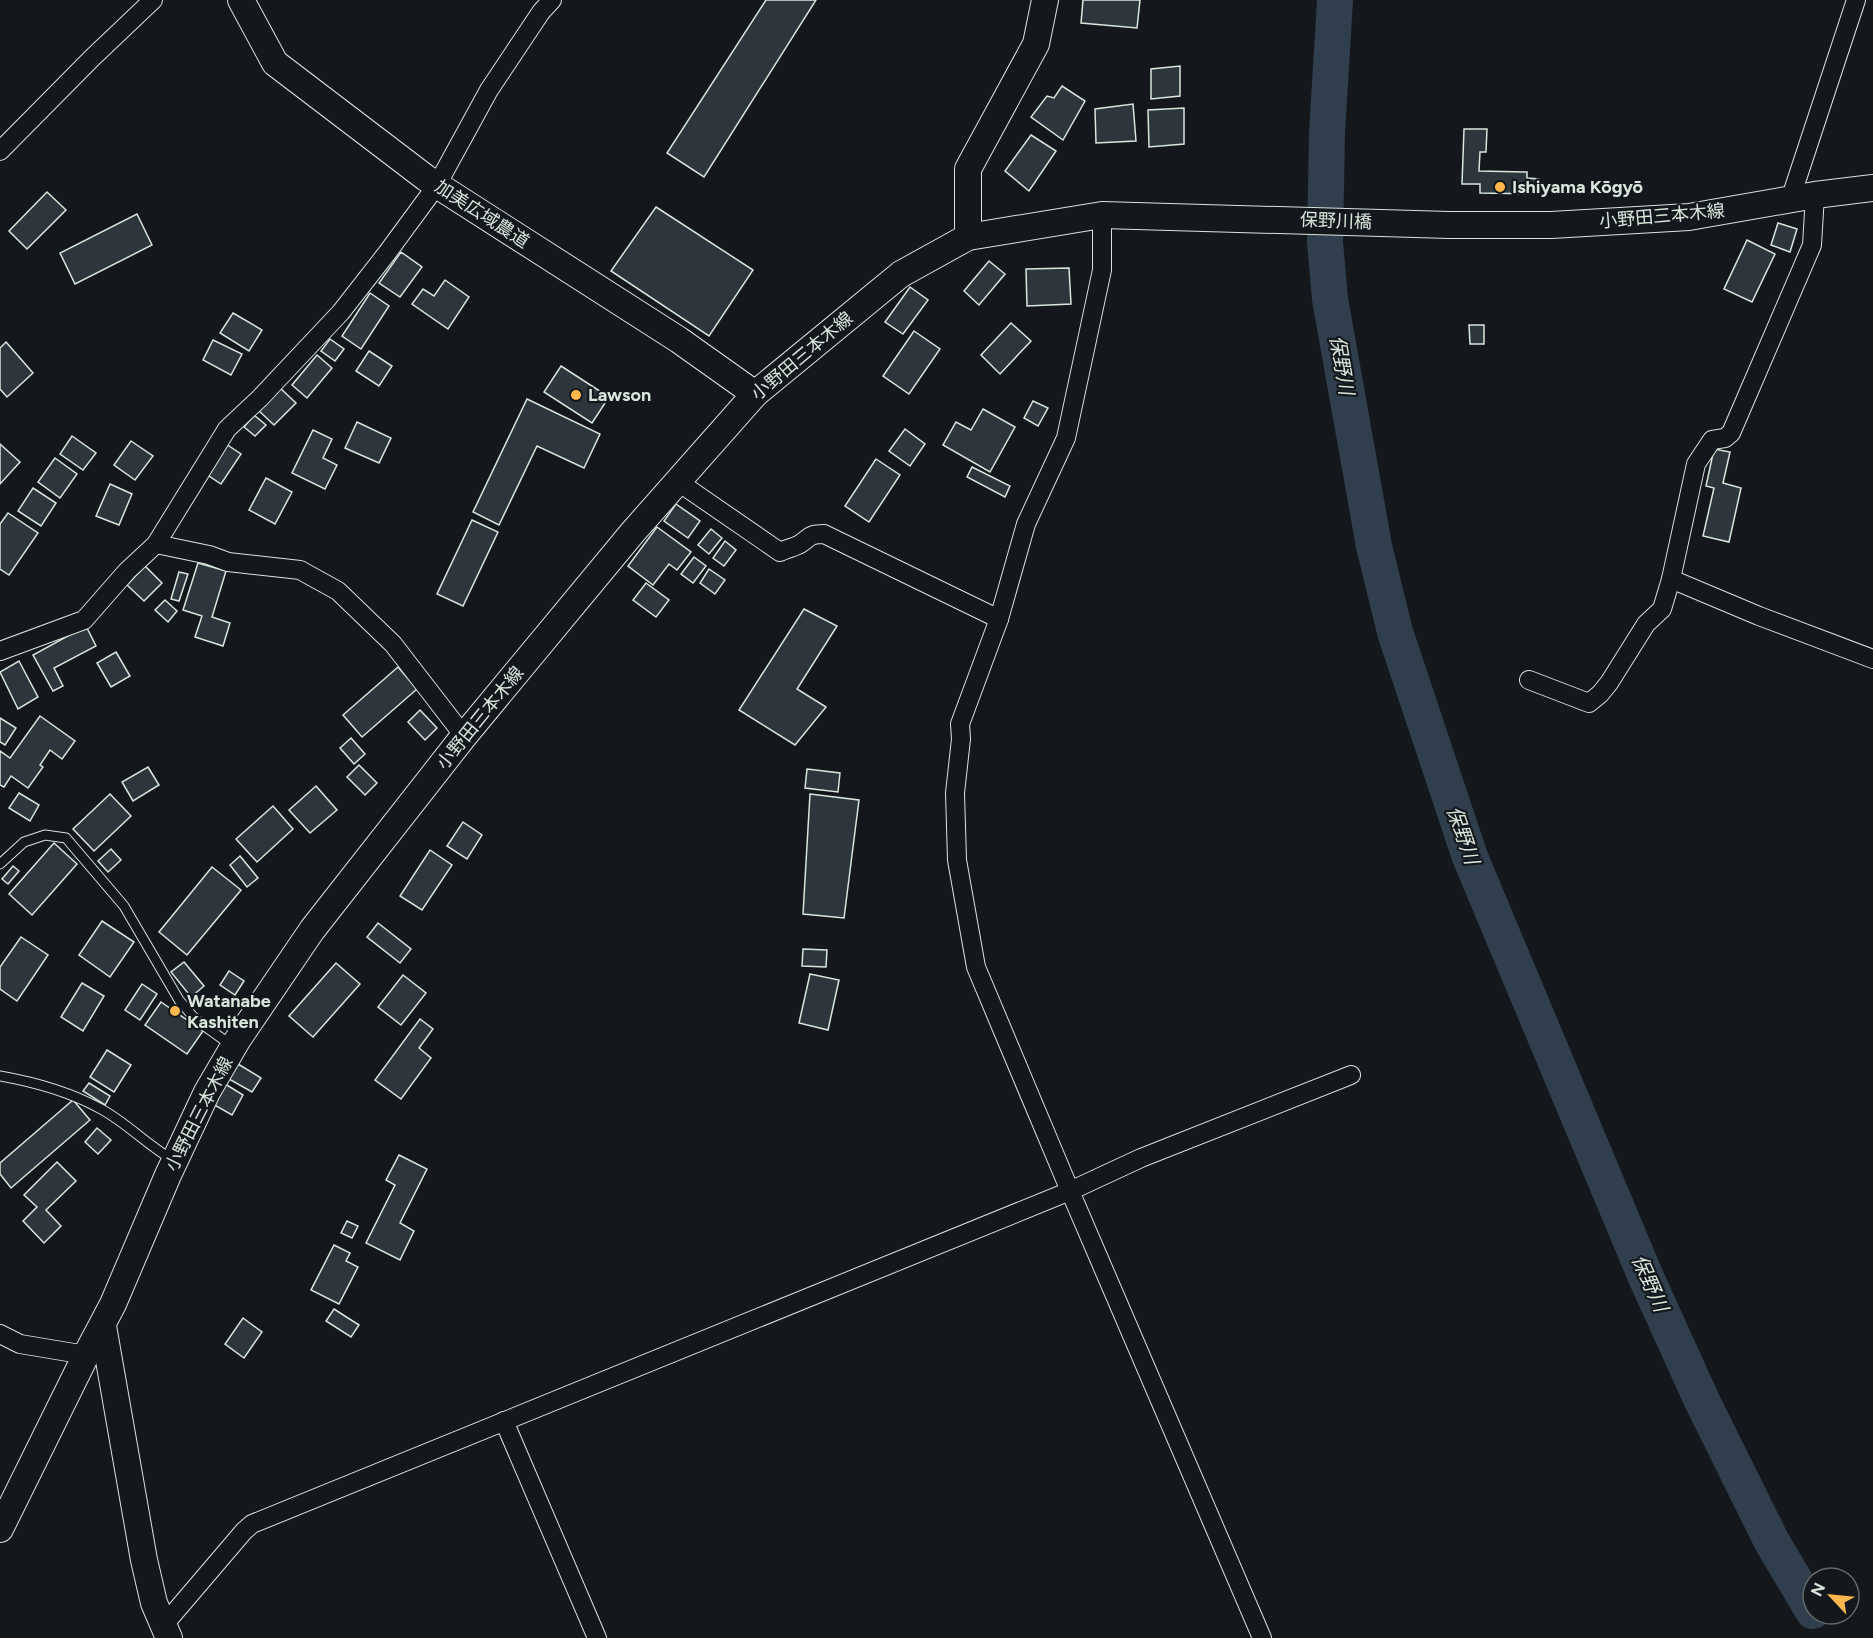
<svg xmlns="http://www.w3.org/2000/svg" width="1873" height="1638" viewBox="0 0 1873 1638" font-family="Figtree,'Noto Sans JP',sans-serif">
  <rect width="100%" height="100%" fill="#14181c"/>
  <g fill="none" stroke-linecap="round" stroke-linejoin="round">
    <!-- river -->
    <polyline stroke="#2f3f4d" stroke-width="36" points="1335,0 1327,133 1325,242 1330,299 1374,546 1395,632 1470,857 1645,1275 1703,1403 1772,1542 1813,1611"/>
  </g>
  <!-- building -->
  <g fill="#2c363c" stroke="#d8e6dc" stroke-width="1.5">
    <polygon points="766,0 816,0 704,177 667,153"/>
    <polygon points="1083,0 1140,0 1137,28 1081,23"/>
    <polygon points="1180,66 1180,96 1151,99 1151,69"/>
    <polygon points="1062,86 1085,101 1063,140 1031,117 1047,96 1054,98"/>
    <polygon points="1133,104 1136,141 1096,143 1095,109"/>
    <polygon points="1184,108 1184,144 1149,147 1148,110"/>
    <polygon points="1464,129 1487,129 1486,152 1480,152 1479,171 1527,172 1527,178 1539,179 1539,194 1480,193 1480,184 1462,184"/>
    <polygon points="1031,135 1056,151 1029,191 1005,171"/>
    <polygon points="47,192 66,210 27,249 9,231"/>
    <polygon points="656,207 753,270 709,336 611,271"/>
    <polygon points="137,214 152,245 75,284 60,253"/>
    <polygon points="1778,223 1797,229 1790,252 1771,245"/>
    <polygon points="1747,240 1775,254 1752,302 1724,289"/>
    <polygon points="401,252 422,267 400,297 379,283"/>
    <polygon points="989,261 1005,274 979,305 964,291"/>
    <polygon points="1069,268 1071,304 1027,306 1026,269"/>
    <polygon points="445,280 469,297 448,329 412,304 423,289 434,296"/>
    <polygon points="910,287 928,300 903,334 885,322"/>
    <polygon points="370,293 389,306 361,349 342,336"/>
    <polygon points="233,313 262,330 249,351 220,333"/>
    <polygon points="1011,323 1031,341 1000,374 981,355"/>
    <polygon points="1469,325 1484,325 1484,344 1470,344"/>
    <polygon points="914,331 940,349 909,394 883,376"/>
    <polygon points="330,339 344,349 335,361 321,351"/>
    <polygon points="213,340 242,354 231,375 203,360"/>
    <polygon points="6,342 33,373 7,397 0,389 0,348"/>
    <polygon points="369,351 392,366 379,386 356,371"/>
    <polygon points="317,355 332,368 307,398 292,385"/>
    <polygon points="561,366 609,397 592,423 544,392"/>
    <polygon points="280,388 296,403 274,425 258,410"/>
    <polygon points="527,399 600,434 584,468 537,446 499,525 473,512"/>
    <polygon points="1033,401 1048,408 1038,426 1024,418"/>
    <polygon points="983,409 1015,427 990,472 943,445 956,422 971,430"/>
    <polygon points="254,415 266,425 255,436 244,427"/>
    <polygon points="357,422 391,438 379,463 345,448"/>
    <polygon points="905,429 925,444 910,466 889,451"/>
    <polygon points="313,430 332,439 323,458 337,465 325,489 292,473"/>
    <polygon points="72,436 96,453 83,470 60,454"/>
    <polygon points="131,441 153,456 135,480 114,465"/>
    <polygon points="0,444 20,462 0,484"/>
    <polygon points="226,444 241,454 221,484 206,474"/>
    <polygon points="1714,449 1730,452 1723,483 1741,488 1729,542 1703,536 1714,488 1706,486"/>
    <polygon points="55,458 77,474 60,498 38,482"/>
    <polygon points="876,459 900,475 869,522 845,506"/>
    <polygon points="972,467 1010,486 1005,497 967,477"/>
    <polygon points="266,478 292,492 275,524 249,510"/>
    <polygon points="110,484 132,494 119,525 96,516"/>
    <polygon points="33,488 56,503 41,526 18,511"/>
    <polygon points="676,504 700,521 688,538 664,521"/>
    <polygon points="8,513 38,533 9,575 0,569 0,524"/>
    <polygon points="472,520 498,532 463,606 437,594"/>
    <polygon points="657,527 691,552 677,570 669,564 653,585 628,566"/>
    <polygon points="711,529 722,538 709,554 698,545"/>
    <polygon points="725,541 736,550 724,566 713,558"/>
    <polygon points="694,557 706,566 693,583 681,574"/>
    <polygon points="198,563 226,571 212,617 230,623 223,646 195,637 202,616 183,610"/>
    <polygon points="145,566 162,583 144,601 127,585"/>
    <polygon points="709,569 725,580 715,594 700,583"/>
    <polygon points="179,572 188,574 179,601 171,599"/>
    <polygon points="646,583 669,600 656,617 633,600"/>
    <polygon points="165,600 177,611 168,622 155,610"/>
    <polygon points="804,609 837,626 797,689 826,707 795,745 739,710"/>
    <polygon points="86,626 96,646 54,668 63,686 53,691 33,655"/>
    <polygon points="116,652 130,676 111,687 97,663"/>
    <polygon points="19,661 38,697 18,709 0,672"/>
    <polygon points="398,667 417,689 362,737 343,715"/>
    <polygon points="420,710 437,728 425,740 408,722"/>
    <polygon points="40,716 75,741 62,759 50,750 40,765 43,767 28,788 11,776 4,787 0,785 0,751 10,758"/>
    <polygon points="0,718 16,728 5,745 0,742"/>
    <polygon points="351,738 365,754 354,764 340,748"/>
    <polygon points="359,765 377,783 365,795 347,777"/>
    <polygon points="148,767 159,785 133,801 122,782"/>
    <polygon points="807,769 840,773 838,792 805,788"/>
    <polygon points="316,786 337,810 310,833 289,810"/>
    <polygon points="19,793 39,805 30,821 9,808"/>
    <polygon points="110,794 131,816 94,851 73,829"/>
    <polygon points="810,794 859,800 844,918 803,914"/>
    <polygon points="273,806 293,829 257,862 236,839"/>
    <polygon points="463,822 482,835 467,859 447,846"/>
    <polygon points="54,843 77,864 32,915 9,894"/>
    <polygon points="111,849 121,860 108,872 98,861"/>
    <polygon points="430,850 452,865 422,910 400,896"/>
    <polygon points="240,856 258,878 247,887 230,865"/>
    <polygon points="13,866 19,871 8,884 2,879"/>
    <polygon points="212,867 241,890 187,955 159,932"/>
    <polygon points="102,921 134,942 110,977 79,955"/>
    <polygon points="378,923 411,949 400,963 367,937"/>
    <polygon points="21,937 48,955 17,1001 0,989 0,967"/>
    <polygon points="803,949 827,950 826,967 802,966"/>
    <polygon points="184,962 204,986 191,997 171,972"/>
    <polygon points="336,963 360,984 313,1037 289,1016"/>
    <polygon points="229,971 244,981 235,995 220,985"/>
    <polygon points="810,974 839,980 828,1030 799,1023"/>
    <polygon points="403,975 426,993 401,1025 378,1007"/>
    <polygon points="82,983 104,996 83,1031 61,1017"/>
    <polygon points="142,984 157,994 140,1020 125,1010"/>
    <polygon points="161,1002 203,1031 187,1054 145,1025"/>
    <polygon points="420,1019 433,1029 419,1048 431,1058 401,1099 375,1080"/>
    <polygon points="107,1050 131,1065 114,1092 90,1077"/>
    <polygon points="238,1064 261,1078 252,1092 229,1079"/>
    <polygon points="222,1082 243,1095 232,1115 211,1103"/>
    <polygon points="89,1083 110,1096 105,1105 83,1091"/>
    <polygon points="73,1100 90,1120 11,1188 0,1174 0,1163"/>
    <polygon points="97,1128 111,1140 98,1154 85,1142"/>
    <polygon points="399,1155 427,1169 400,1223 414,1231 400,1260 366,1243 395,1185 386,1180"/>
    <polygon points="57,1162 76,1181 46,1210 61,1226 44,1243 23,1221 37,1207 24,1195"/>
    <polygon points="347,1221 358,1226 352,1238 341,1233"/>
    <polygon points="334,1245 350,1253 346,1261 358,1267 339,1304 311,1290"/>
    <polygon points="334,1309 359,1325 351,1337 326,1321"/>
    <polygon points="243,1318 262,1332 244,1358 225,1344"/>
  </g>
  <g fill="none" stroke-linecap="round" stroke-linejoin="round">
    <defs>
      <g id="lane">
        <polyline points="0,864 24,842 45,835 66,838 124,906 179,1000 195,1019 231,1045"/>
        <path d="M0,1076C34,1082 70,1092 101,1109C127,1123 147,1145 173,1160"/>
      </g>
      <g id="street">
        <polyline points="0,151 92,58 153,0"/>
        <polyline points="1790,200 1856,0"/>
        <polyline points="1102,215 1102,270 1066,438 1026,524 999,619 960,724 961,739 955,793 957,860 976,967 1070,1191 1262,1638"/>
        <path d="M677,481L780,552C786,549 795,547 800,544C811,537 808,534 824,534L999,619"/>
        <polyline points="156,544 209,555 228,562 300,570 338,591 393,644 464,736"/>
        <polyline points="1671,579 1759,616 1873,659"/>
        <polyline points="0,651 84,620 127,571 156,544 227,429 260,398 341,312 387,253 437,185 489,90 541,12 552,0"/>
        <polyline points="1529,680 1589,703 1600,694 1609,683 1646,624 1662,609 1671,579 1696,464 1712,440 1725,438 1731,433 1812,245 1815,195"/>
        <polyline points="0,1334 20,1344 86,1355"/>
        <polyline points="504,1421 597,1638"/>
        <polyline points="163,1626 244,1531 252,1524 1070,1191 1141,1158 1351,1075"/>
      </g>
      <g id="secondary">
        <polyline points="241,0 275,63 426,178 679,340 755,394"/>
        <polyline points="968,237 968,169 1036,44 1045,0"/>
        <polyline points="103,1326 144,1560 154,1603 169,1638"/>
        <polyline points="0,1529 86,1355 113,1304 168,1175 207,1092 238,1039 312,930 464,736 633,532 755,394 901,274 968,237 1102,215 1449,225 1551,225 1689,217 1815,195 1873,188"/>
      </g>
    </defs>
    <!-- lane casing -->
    <use href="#lane" stroke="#d8e6dc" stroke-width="11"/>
    <!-- street casing -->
    <use href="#street" stroke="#d8e6dc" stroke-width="20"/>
    <!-- secondary casing -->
    <use href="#secondary" stroke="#d8e6dc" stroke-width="28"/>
    <!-- lane -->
    <use href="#lane" stroke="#14181c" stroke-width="9"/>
    <!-- street -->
    <use href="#street" stroke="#14181c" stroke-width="18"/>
    <!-- secondary -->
    <use href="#secondary" stroke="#14181c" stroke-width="26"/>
  </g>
  <!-- markers -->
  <g fill="#ffb74d" stroke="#14181c" stroke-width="2">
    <circle cx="1500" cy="187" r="6"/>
    <circle cx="576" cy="395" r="6"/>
    <circle cx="175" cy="1011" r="6"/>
  </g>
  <g text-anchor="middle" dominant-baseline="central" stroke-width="4.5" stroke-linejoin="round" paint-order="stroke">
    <!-- poi labels -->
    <g font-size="18" font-weight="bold" fill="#d8e6dc" stroke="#14181c" text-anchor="start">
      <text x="1512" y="187">Ishiyama Kōgyō</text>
      <text x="588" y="395">Lawson</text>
      <text x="187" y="1001">Watanabe<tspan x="187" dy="21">Kashiten</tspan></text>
    </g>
    <!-- street labels -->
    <g font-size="18" fill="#d8e6dc" stroke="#14181c">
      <text transform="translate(482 214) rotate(33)">加美広域農道</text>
      <text transform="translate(1662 216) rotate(-5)">小野田三本木線</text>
      <text transform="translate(1336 221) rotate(2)">保野川橋</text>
      <text transform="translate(802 356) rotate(-40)">小野田三本木線</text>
      <text transform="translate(480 718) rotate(-51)">小野田三本木線</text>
      <text transform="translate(199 1114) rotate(-63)">小野田三本木線</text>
    </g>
    <!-- water labels -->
    <g font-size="20" font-style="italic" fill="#d8e6dc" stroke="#14181c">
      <text transform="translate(1342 365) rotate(80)">保野川</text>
      <text transform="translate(1463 835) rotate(71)">保野川</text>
      <text transform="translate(1650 1283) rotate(66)">保野川</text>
    </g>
  </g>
  <!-- north arrow -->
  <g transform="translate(1831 1596) rotate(296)"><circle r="28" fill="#14181c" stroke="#626a69" stroke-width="1.5"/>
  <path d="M0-4.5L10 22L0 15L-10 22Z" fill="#ffb74d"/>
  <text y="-9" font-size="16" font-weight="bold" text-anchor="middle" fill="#d8e6dc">N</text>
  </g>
</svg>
